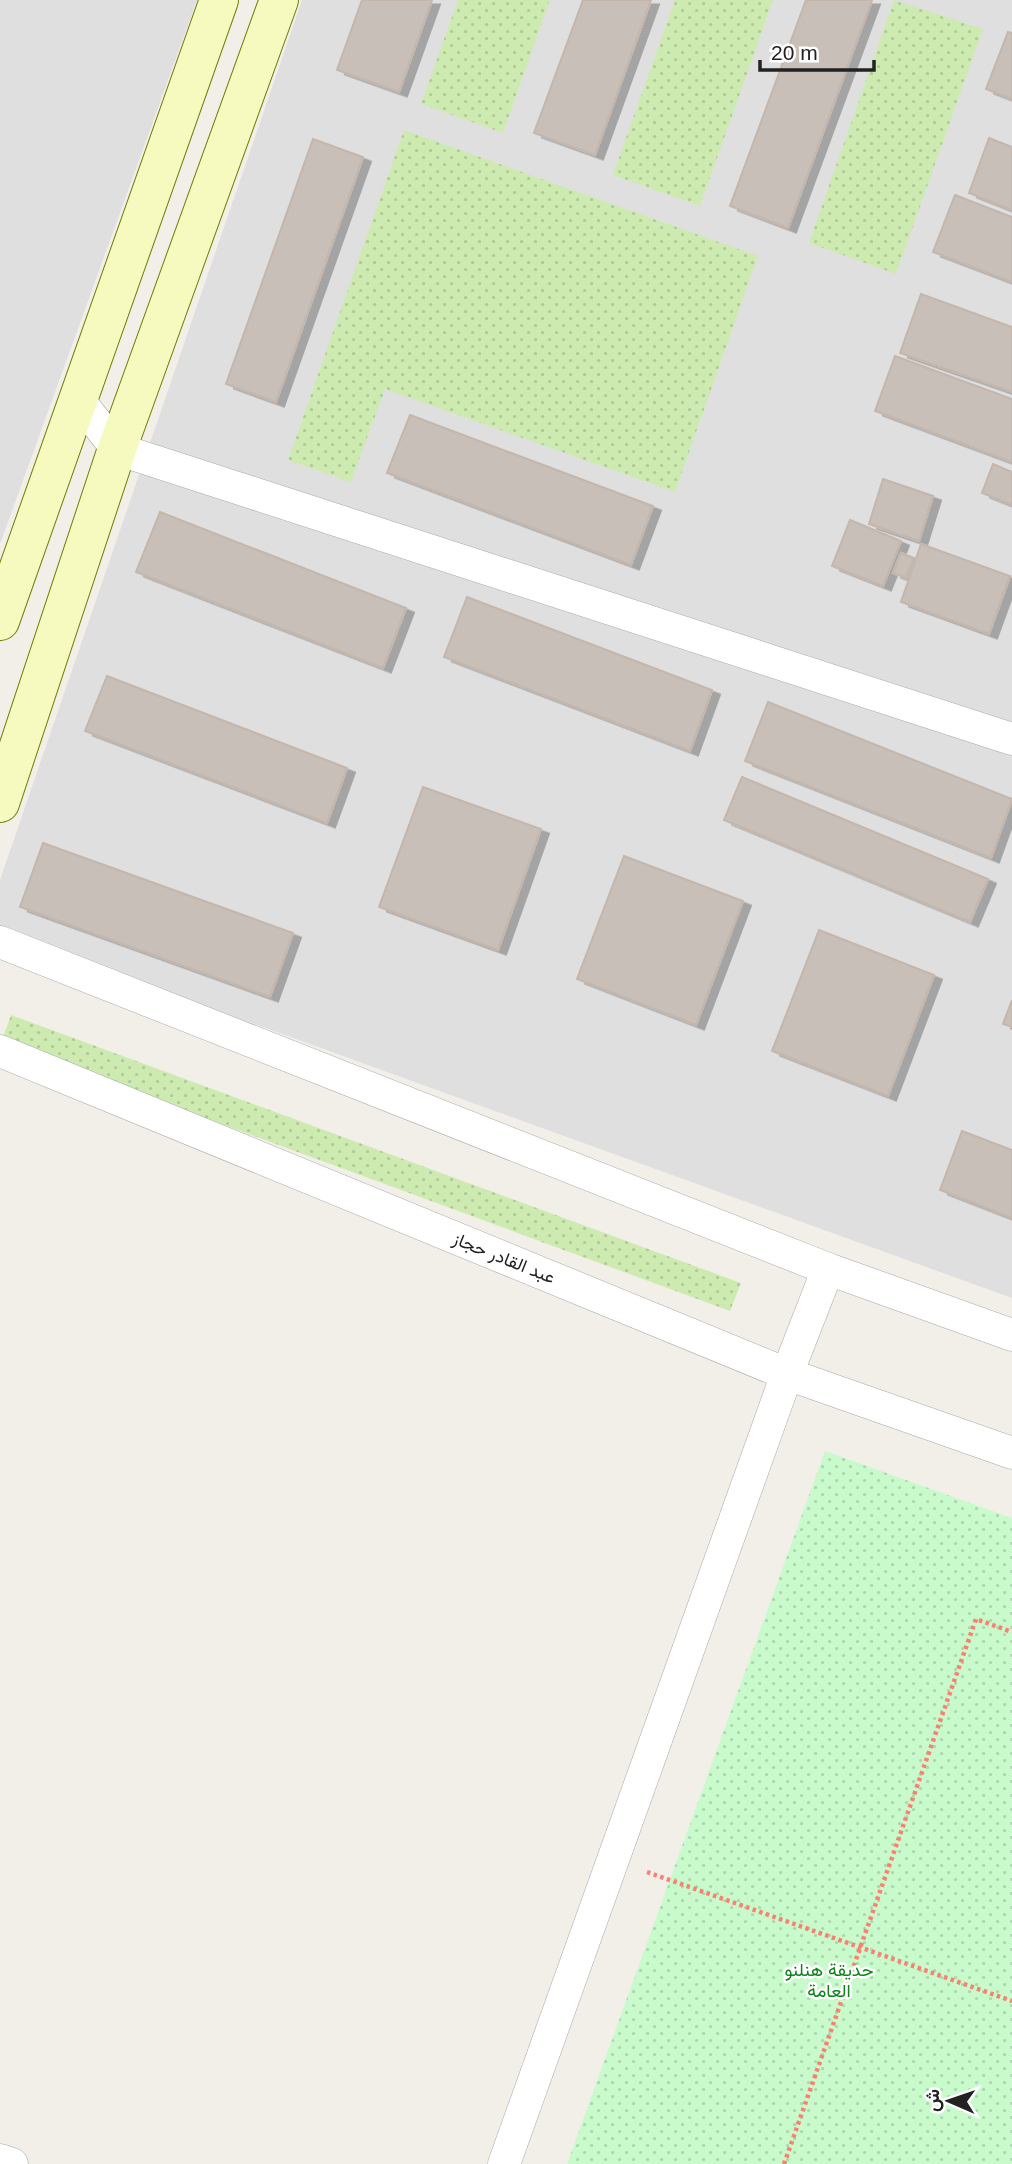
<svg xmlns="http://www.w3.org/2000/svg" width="1012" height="2164" viewBox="0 0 1012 2164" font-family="Helvetica,Vazirmatn,sans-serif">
  <defs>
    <pattern id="grass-dots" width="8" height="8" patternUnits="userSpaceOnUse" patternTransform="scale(1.75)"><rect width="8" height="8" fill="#cdebb0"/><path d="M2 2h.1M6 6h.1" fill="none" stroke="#b0c997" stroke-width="1.8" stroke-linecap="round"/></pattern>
    <pattern id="park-dots" width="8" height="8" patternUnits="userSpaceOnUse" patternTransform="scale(1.75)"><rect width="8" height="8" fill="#c8facc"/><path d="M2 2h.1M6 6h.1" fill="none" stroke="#acd6af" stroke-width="1.8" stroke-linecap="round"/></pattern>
    <filter id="shadow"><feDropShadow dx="8" dy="4.5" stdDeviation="0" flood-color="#0004"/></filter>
  </defs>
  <rect width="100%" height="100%" fill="#f2efe9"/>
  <!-- residential -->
  <g fill="#e0dfdf">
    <polygon points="0,0 197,0 0,544"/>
    <polygon points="302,0 1012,0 1012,1298 0,932 0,880"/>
  </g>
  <!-- grass -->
  <g fill="url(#grass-dots)">
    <polygon points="458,0 550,0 503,133 421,104"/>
    <polygon points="675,0 773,0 700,206 613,175"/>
    <polygon points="894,0 983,29 896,274 809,243"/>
    <polygon points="404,130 758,256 675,492 385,389 351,482 288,460"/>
    <polygon points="11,1015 741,1283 730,1311 1,1043"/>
  </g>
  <!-- park -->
  <polygon fill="url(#park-dots)" points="825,1451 1012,1518 1012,2164 567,2164"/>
  <!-- building -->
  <g fill="#c7bfb8" stroke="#c4b6ab" stroke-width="2" filter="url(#shadow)">
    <polygon points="362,0 432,0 399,92 337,70"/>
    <polygon points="583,0 651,0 595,155 534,133"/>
    <polygon points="806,0 872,0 788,228 730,206"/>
    <polygon points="1008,32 1012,33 1012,99 986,89"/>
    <polygon points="989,138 1012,147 1012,210 969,193"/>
    <polygon points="313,139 363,157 276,402 226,384"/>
    <polygon points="955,195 1012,217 1012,282 933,252"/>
    <polygon points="921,294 1012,327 1012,392 900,353"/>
    <polygon points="895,356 1012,399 1012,462 875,411"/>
    <polygon points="410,415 653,506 631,565 387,473"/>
    <polygon points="993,464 1012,472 1012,505 982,493"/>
    <polygon points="883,479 933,496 919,541 869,524"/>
    <polygon points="160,512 406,608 383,668 136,572"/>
    <polygon points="850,520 901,541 883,586 832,566"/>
    <polygon points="921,544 1010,576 989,634 901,602"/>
    <polygon points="901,553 914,558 906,578 893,573"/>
    <polygon points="467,597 712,690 690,751 444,657"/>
    <polygon points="107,676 347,768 327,823 85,731"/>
    <polygon points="768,702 1012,799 991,858 745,761"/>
    <polygon points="742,777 988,879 970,922 724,820"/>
    <polygon points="423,787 541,829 498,950 379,907"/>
    <polygon points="43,843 293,933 270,997 20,907"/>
    <polygon points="624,856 743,901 696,1025 577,979"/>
    <polygon points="819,930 934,975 888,1096 772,1051"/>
    <polygon points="1012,1000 1012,1027 1003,1024"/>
    <polygon points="962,1131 1012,1150 1012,1218 940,1190"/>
  </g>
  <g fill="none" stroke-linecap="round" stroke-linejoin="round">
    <defs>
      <g id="street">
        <polyline points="77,398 117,449 1012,739"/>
        <polyline points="0,942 828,1269 1012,1335"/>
        <polyline points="0,1051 787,1374 1012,1453"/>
        <polyline points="0,2160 12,2164"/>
        <polyline points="504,2164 787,1374 828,1269"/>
      </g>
      <g id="secondary">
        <polyline points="0,621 219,0"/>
        <polyline points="0,803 117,449 279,0"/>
      </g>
    </defs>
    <!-- street casing -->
    <use href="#street" stroke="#a9a9a9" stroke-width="33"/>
    <!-- secondary casing -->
    <use href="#secondary" stroke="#707d05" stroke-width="40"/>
    <!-- path -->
    <g stroke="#fa8072" stroke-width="4.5" stroke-dasharray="3.5 3.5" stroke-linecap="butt">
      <polyline points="647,1872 1012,2001"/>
      <polyline points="784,2164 976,1619 1012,1632"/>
    </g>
    <!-- street -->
    <use href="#street" stroke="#fff" stroke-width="32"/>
    <!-- secondary -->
    <use href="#secondary" stroke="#f7fabf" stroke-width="38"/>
  </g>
  <g text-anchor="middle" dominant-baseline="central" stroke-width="5" stroke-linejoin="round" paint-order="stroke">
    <!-- street labels -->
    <g font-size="18" fill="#222" stroke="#fff">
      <text transform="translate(504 1258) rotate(22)">عبد القادر حجاز</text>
    </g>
    <!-- park labels -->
    <g font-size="18" fill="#0c8416" stroke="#fff">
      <text x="829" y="1970">حديقة هنلنو<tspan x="829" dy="21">العامة</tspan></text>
    </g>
  </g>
  <!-- north arrow -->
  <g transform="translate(949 2101) rotate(272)" stroke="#ffffff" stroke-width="5" paint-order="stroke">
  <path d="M0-5L12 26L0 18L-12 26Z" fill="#222222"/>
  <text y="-10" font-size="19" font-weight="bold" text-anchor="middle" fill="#222222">ش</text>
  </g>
  <!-- scale -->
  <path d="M760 60v10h114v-10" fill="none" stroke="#222222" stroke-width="3.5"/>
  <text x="771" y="60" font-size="21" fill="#222222" stroke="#ffffff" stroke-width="5" paint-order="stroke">20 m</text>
</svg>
